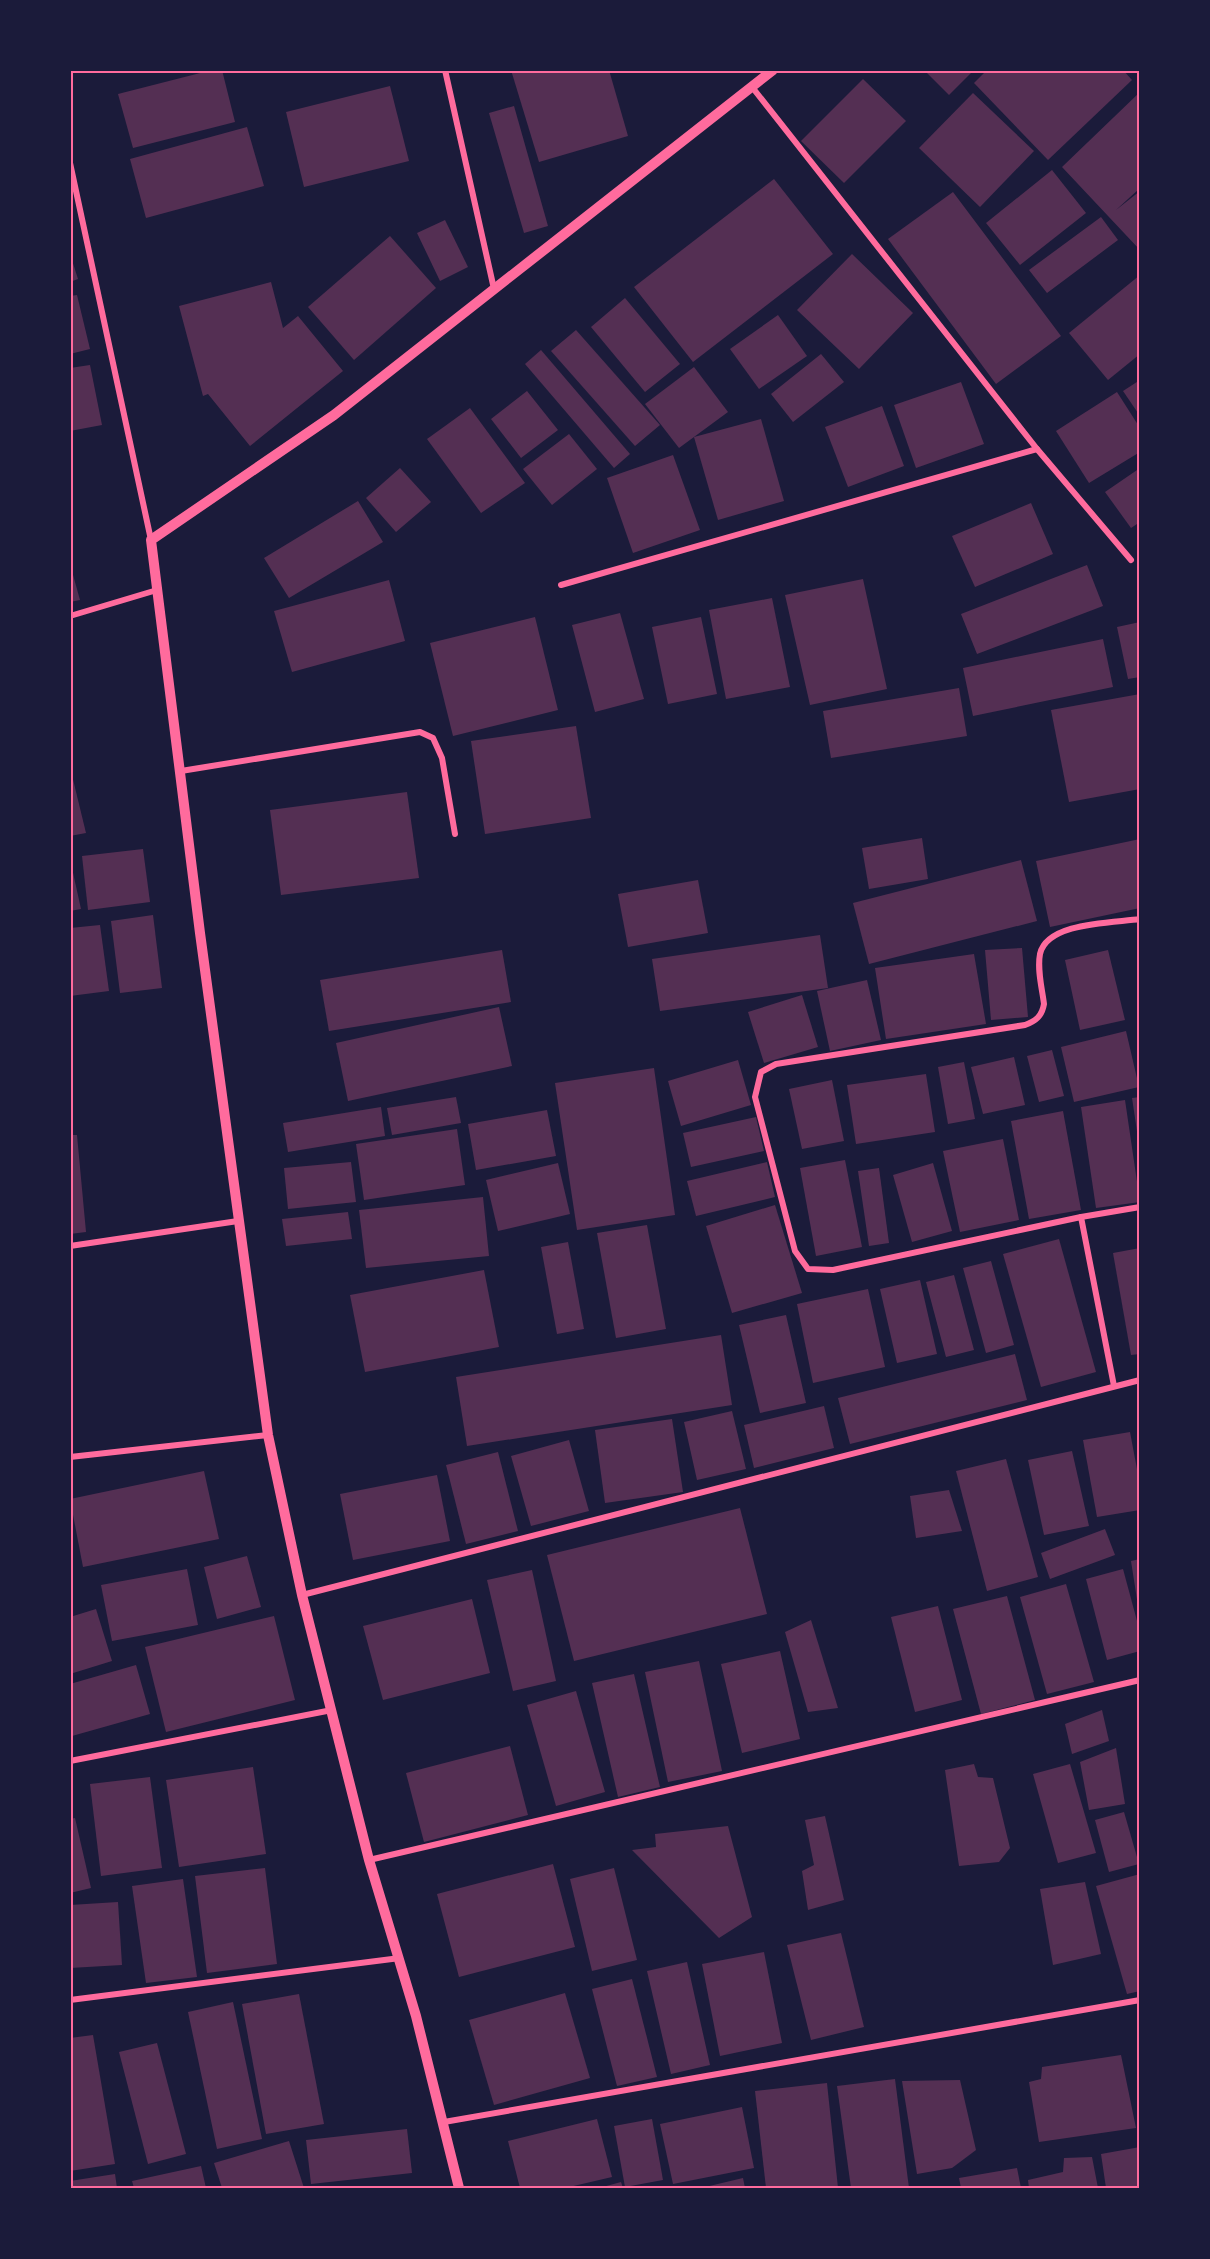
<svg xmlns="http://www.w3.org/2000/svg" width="1210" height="2259" viewBox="0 0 1210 2259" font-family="Montserrat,sans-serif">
  <rect width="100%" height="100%" fill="#1b1b3a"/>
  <!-- building -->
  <g fill="#542f53">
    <polygon points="212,70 222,70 235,122 133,148 118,94"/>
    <polygon points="511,70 609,70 628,136 539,162"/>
    <polygon points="924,70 974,70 949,95"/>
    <polygon points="987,70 1123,70 1132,80 1048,160 974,83"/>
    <polygon points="863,79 906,121 844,183 801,141"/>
    <polygon points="390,86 409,161 304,187 286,112"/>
    <polygon points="1140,92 1140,188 1116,210 1140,191 1140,250 1062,167"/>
    <polygon points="973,93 1034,151 980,207 919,148"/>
    <polygon points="514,106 548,226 524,233 489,113"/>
    <polygon points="247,127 264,186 146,218 130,159"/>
    <polygon points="1052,170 1086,213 1020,265 986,223"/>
    <polygon points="774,179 833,254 693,362 634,287"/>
    <polygon points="953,192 1061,336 996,384 888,239"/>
    <polygon points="1101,217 1118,240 1047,293 1029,270"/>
    <polygon points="445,220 468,267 440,281 417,233"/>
    <polygon points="390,236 436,288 354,360 308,307"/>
    <polygon points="70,254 78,279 70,282"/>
    <polygon points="852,254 913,313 859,369 797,310"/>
    <polygon points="1140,275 1140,354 1108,380 1069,333"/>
    <polygon points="271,282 283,328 298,316 343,371 250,446 208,394 203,396 179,306"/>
    <polygon points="77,295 90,349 70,354 70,296"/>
    <polygon points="625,298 680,364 645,392 591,327"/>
    <polygon points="778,315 807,356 759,389 730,349"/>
    <polygon points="576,330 660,425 635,446 551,351"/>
    <polygon points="541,350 630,454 614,468 525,364"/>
    <polygon points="821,354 844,382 793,422 771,394"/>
    <polygon points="90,365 102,425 70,431 70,368"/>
    <polygon points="694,367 728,412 679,448 645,404"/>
    <polygon points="1140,380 1140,416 1123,391"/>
    <polygon points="961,382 984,444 916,468 894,405"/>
    <polygon points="527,391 558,430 521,458 491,419"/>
    <polygon points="1117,392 1140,428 1140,452 1089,483 1056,431"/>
    <polygon points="882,406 904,466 848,487 825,427"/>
    <polygon points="470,408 525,483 481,513 427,439"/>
    <polygon points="761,419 784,501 718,520 694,437"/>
    <polygon points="569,434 597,469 552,505 523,469"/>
    <polygon points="673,455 700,530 633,553 607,478"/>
    <polygon points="400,468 431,502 396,532 366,498"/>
    <polygon points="1140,468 1140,522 1131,528 1105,492"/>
    <polygon points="358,501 383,542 289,598 264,558"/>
    <polygon points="1031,503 1053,554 975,587 952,536"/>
    <polygon points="70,564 80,600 70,602"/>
    <polygon points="1087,565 1103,606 977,654 961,614"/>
    <polygon points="863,579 887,689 810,705 785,595"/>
    <polygon points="389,580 405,641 292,672 274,611"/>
    <polygon points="772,598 790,687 726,699 709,610"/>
    <polygon points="620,613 644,699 595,712 572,625"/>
    <polygon points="535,617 558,710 453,736 430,643"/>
    <polygon points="701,617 717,694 668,704 652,627"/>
    <polygon points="1140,622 1140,677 1128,679 1117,627"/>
    <polygon points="1103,639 1113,687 973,716 963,668"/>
    <polygon points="959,688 967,736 831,758 823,711"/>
    <polygon points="1140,694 1140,789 1069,802 1051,710"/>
    <polygon points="576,726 591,818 485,834 471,741"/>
    <polygon points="70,767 86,833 70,836"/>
    <polygon points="407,792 419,878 281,895 270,810"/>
    <polygon points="922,838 928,879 869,889 862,848"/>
    <polygon points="1140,839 1140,908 1050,927 1036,861"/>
    <polygon points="143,849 150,902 88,910 82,856"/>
    <polygon points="70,859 81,909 70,911"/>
    <polygon points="1021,860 1037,921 869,964 853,903"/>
    <polygon points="698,880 708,933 628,947 618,894"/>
    <polygon points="153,915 162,988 120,993 111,921"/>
    <polygon points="100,925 109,991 70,996 70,928"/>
    <polygon points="820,935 828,988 660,1011 652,959"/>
    <polygon points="1022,948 1028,1017 991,1020 985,950"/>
    <polygon points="502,950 511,1002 329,1031 320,980"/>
    <polygon points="1108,950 1125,1020 1080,1030 1065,960"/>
    <polygon points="974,954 986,1024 886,1039 875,968"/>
    <polygon points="867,980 881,1040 830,1051 817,991"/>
    <polygon points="802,995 818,1047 764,1063 748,1012"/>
    <polygon points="499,1007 512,1066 348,1101 336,1043"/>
    <polygon points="1126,1031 1139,1087 1074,1102 1061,1047"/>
    <polygon points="1052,1050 1064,1096 1039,1102 1027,1056"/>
    <polygon points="1014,1057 1025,1105 983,1114 971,1067"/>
    <polygon points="738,1060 751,1105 681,1126 668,1081"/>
    <polygon points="964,1062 975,1119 948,1124 938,1067"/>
    <polygon points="654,1068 675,1215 577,1230 555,1083"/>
    <polygon points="926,1074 935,1132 856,1144 847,1085"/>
    <polygon points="832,1080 844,1141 802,1149 789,1089"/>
    <polygon points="456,1097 461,1123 392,1135 387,1108"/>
    <polygon points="1140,1097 1140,1138 1138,1138 1132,1098"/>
    <polygon points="1125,1100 1140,1202 1096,1208 1081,1107"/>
    <polygon points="381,1107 385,1136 288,1152 283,1123"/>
    <polygon points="547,1110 556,1156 476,1170 468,1124"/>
    <polygon points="1063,1111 1081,1210 1029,1219 1011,1121"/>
    <polygon points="756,1117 764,1151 691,1167 683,1133"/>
    <polygon points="457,1129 465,1185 364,1200 356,1144"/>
    <polygon points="70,1135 77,1135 86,1232 70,1234"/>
    <polygon points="1003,1139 1019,1220 960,1232 943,1151"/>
    <polygon points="845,1160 862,1247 816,1256 800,1168"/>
    <polygon points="351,1162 356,1202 288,1209 284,1168"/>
    <polygon points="767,1162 775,1197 696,1216 687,1181"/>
    <polygon points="558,1163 570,1214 498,1231 486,1180"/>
    <polygon points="933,1163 952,1231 912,1242 893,1175"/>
    <polygon points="879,1168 889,1243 869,1246 858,1171"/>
    <polygon points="483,1197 489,1256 366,1268 359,1210"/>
    <polygon points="775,1205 802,1293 732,1313 706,1226"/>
    <polygon points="348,1212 352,1239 286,1246 282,1219"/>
    <polygon points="647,1225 666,1329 616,1338 597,1233"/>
    <polygon points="1059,1239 1096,1372 1041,1387 1003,1254"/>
    <polygon points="568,1242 584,1329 557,1334 541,1247"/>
    <polygon points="1140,1248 1140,1354 1131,1355 1113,1253"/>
    <polygon points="991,1261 1014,1345 986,1353 963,1268"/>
    <polygon points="484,1270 499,1347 365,1372 350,1295"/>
    <polygon points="954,1275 974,1350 946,1357 926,1282"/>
    <polygon points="920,1280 937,1354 897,1363 880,1289"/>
    <polygon points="868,1289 885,1367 813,1383 797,1304"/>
    <polygon points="786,1315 806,1403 760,1413 739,1325"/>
    <polygon points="721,1335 732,1405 467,1446 456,1377"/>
    <polygon points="1015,1354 1027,1400 850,1444 838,1398"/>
    <polygon points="824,1406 834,1448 754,1468 744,1425"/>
    <polygon points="732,1411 746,1469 697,1480 684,1422"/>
    <polygon points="672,1419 683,1492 605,1503 595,1430"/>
    <polygon points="1130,1432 1140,1485 1140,1510 1097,1517 1083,1440"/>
    <polygon points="569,1440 589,1511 531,1526 511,1456"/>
    <polygon points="1072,1451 1089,1526 1044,1535 1028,1460"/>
    <polygon points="498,1452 518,1531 466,1544 446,1465"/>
    <polygon points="1006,1459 1038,1577 987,1591 956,1471"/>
    <polygon points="204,1471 219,1539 83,1567 70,1499"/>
    <polygon points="437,1475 450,1541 353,1560 340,1494"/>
    <polygon points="949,1490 962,1531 916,1538 910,1496"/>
    <polygon points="740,1508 767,1614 574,1661 547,1555"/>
    <polygon points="1105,1529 1115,1555 1050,1579 1041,1553"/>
    <polygon points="247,1556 261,1607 217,1619 204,1567"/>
    <polygon points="1140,1559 1140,1606 1138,1606 1131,1561"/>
    <polygon points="187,1569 198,1625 112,1641 101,1585"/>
    <polygon points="1123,1569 1140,1632 1140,1651 1107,1660 1086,1579"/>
    <polygon points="532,1570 556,1681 513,1691 487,1580"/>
    <polygon points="1066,1584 1094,1682 1047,1694 1020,1597"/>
    <polygon points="1007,1596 1035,1700 981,1714 953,1609"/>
    <polygon points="472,1599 490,1673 383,1700 363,1626"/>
    <polygon points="938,1606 962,1700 915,1712 891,1617"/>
    <polygon points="96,1609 112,1661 70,1674 70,1617"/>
    <polygon points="274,1616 295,1700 166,1732 145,1647"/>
    <polygon points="811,1620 838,1708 808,1712 785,1632"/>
    <polygon points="780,1651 800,1739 742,1753 721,1664"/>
    <polygon points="699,1661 722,1771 668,1782 645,1672"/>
    <polygon points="136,1665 150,1714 72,1736 70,1684"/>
    <polygon points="634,1674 660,1787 618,1797 592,1683"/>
    <polygon points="576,1691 605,1792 556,1806 527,1705"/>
    <polygon points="1102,1710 1109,1741 1072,1754 1065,1724"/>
    <polygon points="510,1746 528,1815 424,1842 406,1773"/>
    <polygon points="1116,1748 1125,1804 1089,1810 1080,1762"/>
    <polygon points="974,1764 978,1777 993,1778 1010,1848 999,1862 959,1866 945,1770"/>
    <polygon points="1070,1764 1096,1853 1058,1863 1033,1774"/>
    <polygon points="253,1767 266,1854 179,1867 166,1780"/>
    <polygon points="150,1777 162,1868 101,1876 90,1784"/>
    <polygon points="1124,1812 1139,1864 1109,1872 1095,1820"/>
    <polygon points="825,1816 844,1900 808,1910 802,1871 814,1865 805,1820"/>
    <polygon points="75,1818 91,1888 70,1893 70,1819"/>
    <polygon points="728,1826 752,1917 719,1938 632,1850 656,1847 655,1834"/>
    <polygon points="553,1864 575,1947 459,1977 437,1894"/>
    <polygon points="265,1868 277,1964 207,1973 195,1876"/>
    <polygon points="614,1868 637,1960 592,1971 570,1879"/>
    <polygon points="1140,1874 1140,1991 1127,1994 1096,1886"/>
    <polygon points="183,1879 197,1977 146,1983 132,1886"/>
    <polygon points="1085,1882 1101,1954 1053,1965 1040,1889"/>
    <polygon points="118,1902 122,1965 70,1968 70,1905"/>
    <polygon points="841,1933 864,2027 811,2040 787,1945"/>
    <polygon points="764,1952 782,2043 720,2056 702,1964"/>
    <polygon points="687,1962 710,2065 671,2074 647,1971"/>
    <polygon points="632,1979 657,2077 617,2086 592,1989"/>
    <polygon points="565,1993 590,2078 494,2105 469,2020"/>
    <polygon points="299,1994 324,2124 266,2134 242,2004"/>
    <polygon points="233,2002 262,2139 217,2149 188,2012"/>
    <polygon points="93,2035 115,2164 70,2171 70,2038"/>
    <polygon points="157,2043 186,2154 148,2164 119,2052"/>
    <polygon points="1121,2055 1136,2128 1039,2142 1029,2082 1041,2079 1042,2067"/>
    <polygon points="895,2079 909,2188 851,2188 837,2086"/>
    <polygon points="960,2080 976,2150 952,2168 917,2174 902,2081"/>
    <polygon points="827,2083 838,2188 766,2188 755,2091"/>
    <polygon points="742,2107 754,2168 673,2184 660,2124"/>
    <polygon points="597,2119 612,2177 565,2188 520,2188 508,2141"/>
    <polygon points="652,2119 663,2180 625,2187 614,2126"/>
    <polygon points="407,2129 412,2173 311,2184 306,2140"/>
    <polygon points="289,2141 304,2188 222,2188 214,2163"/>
    <polygon points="1140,2147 1140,2188 1106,2188 1101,2154"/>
    <polygon points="1092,2157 1098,2188 1029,2188 1028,2180 1063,2172 1064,2158"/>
    <polygon points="201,2166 206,2188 134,2188 132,2181"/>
    <polygon points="1017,2168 1021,2188 961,2188 959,2178"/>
    <polygon points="115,2174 117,2188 70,2188 70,2181"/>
    <polygon points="743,2178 745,2188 701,2188"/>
    <polygon points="621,2182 623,2188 599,2188"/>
  </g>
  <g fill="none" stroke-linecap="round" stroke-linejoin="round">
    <!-- minor -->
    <g stroke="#ff6b9d" stroke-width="6">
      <polyline points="445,70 494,289"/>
      <polyline points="752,87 1037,449 1131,560"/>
      <polyline points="70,163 151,540"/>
      <polyline points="561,585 1037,449"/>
      <polyline points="70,616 157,590"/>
      <polyline points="181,771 420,732 433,738 442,758 455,834"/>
      <polyline points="1081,1217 1140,1207"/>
      <polyline points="70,1246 238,1221"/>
      <path d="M1114,1386L1081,1217L833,1270L808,1269L795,1251L755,1097L761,1072L776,1064L1025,1025C1036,1021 1042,1016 1044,1004C1042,988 1037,970 1040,954C1047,922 1113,923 1140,919"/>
      <polyline points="70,1457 268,1435"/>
      <polyline points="302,1595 1140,1380"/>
      <polyline points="70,1761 332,1710"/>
      <polyline points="369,1860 1140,1680"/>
      <polyline points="70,2000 400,1958"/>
      <polyline points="444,2122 1140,2000"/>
    </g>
    <!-- tertiary -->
    <polyline stroke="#ff6b9d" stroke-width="10" points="459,2188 416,2016 369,1860 302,1595 268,1435 200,933 151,540 334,415 773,70"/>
  </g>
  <!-- border -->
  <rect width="1210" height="2259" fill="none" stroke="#1b1b3a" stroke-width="144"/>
  <rect x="72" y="72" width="1066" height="2115" fill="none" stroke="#ff6b9d" stroke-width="2"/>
</svg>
